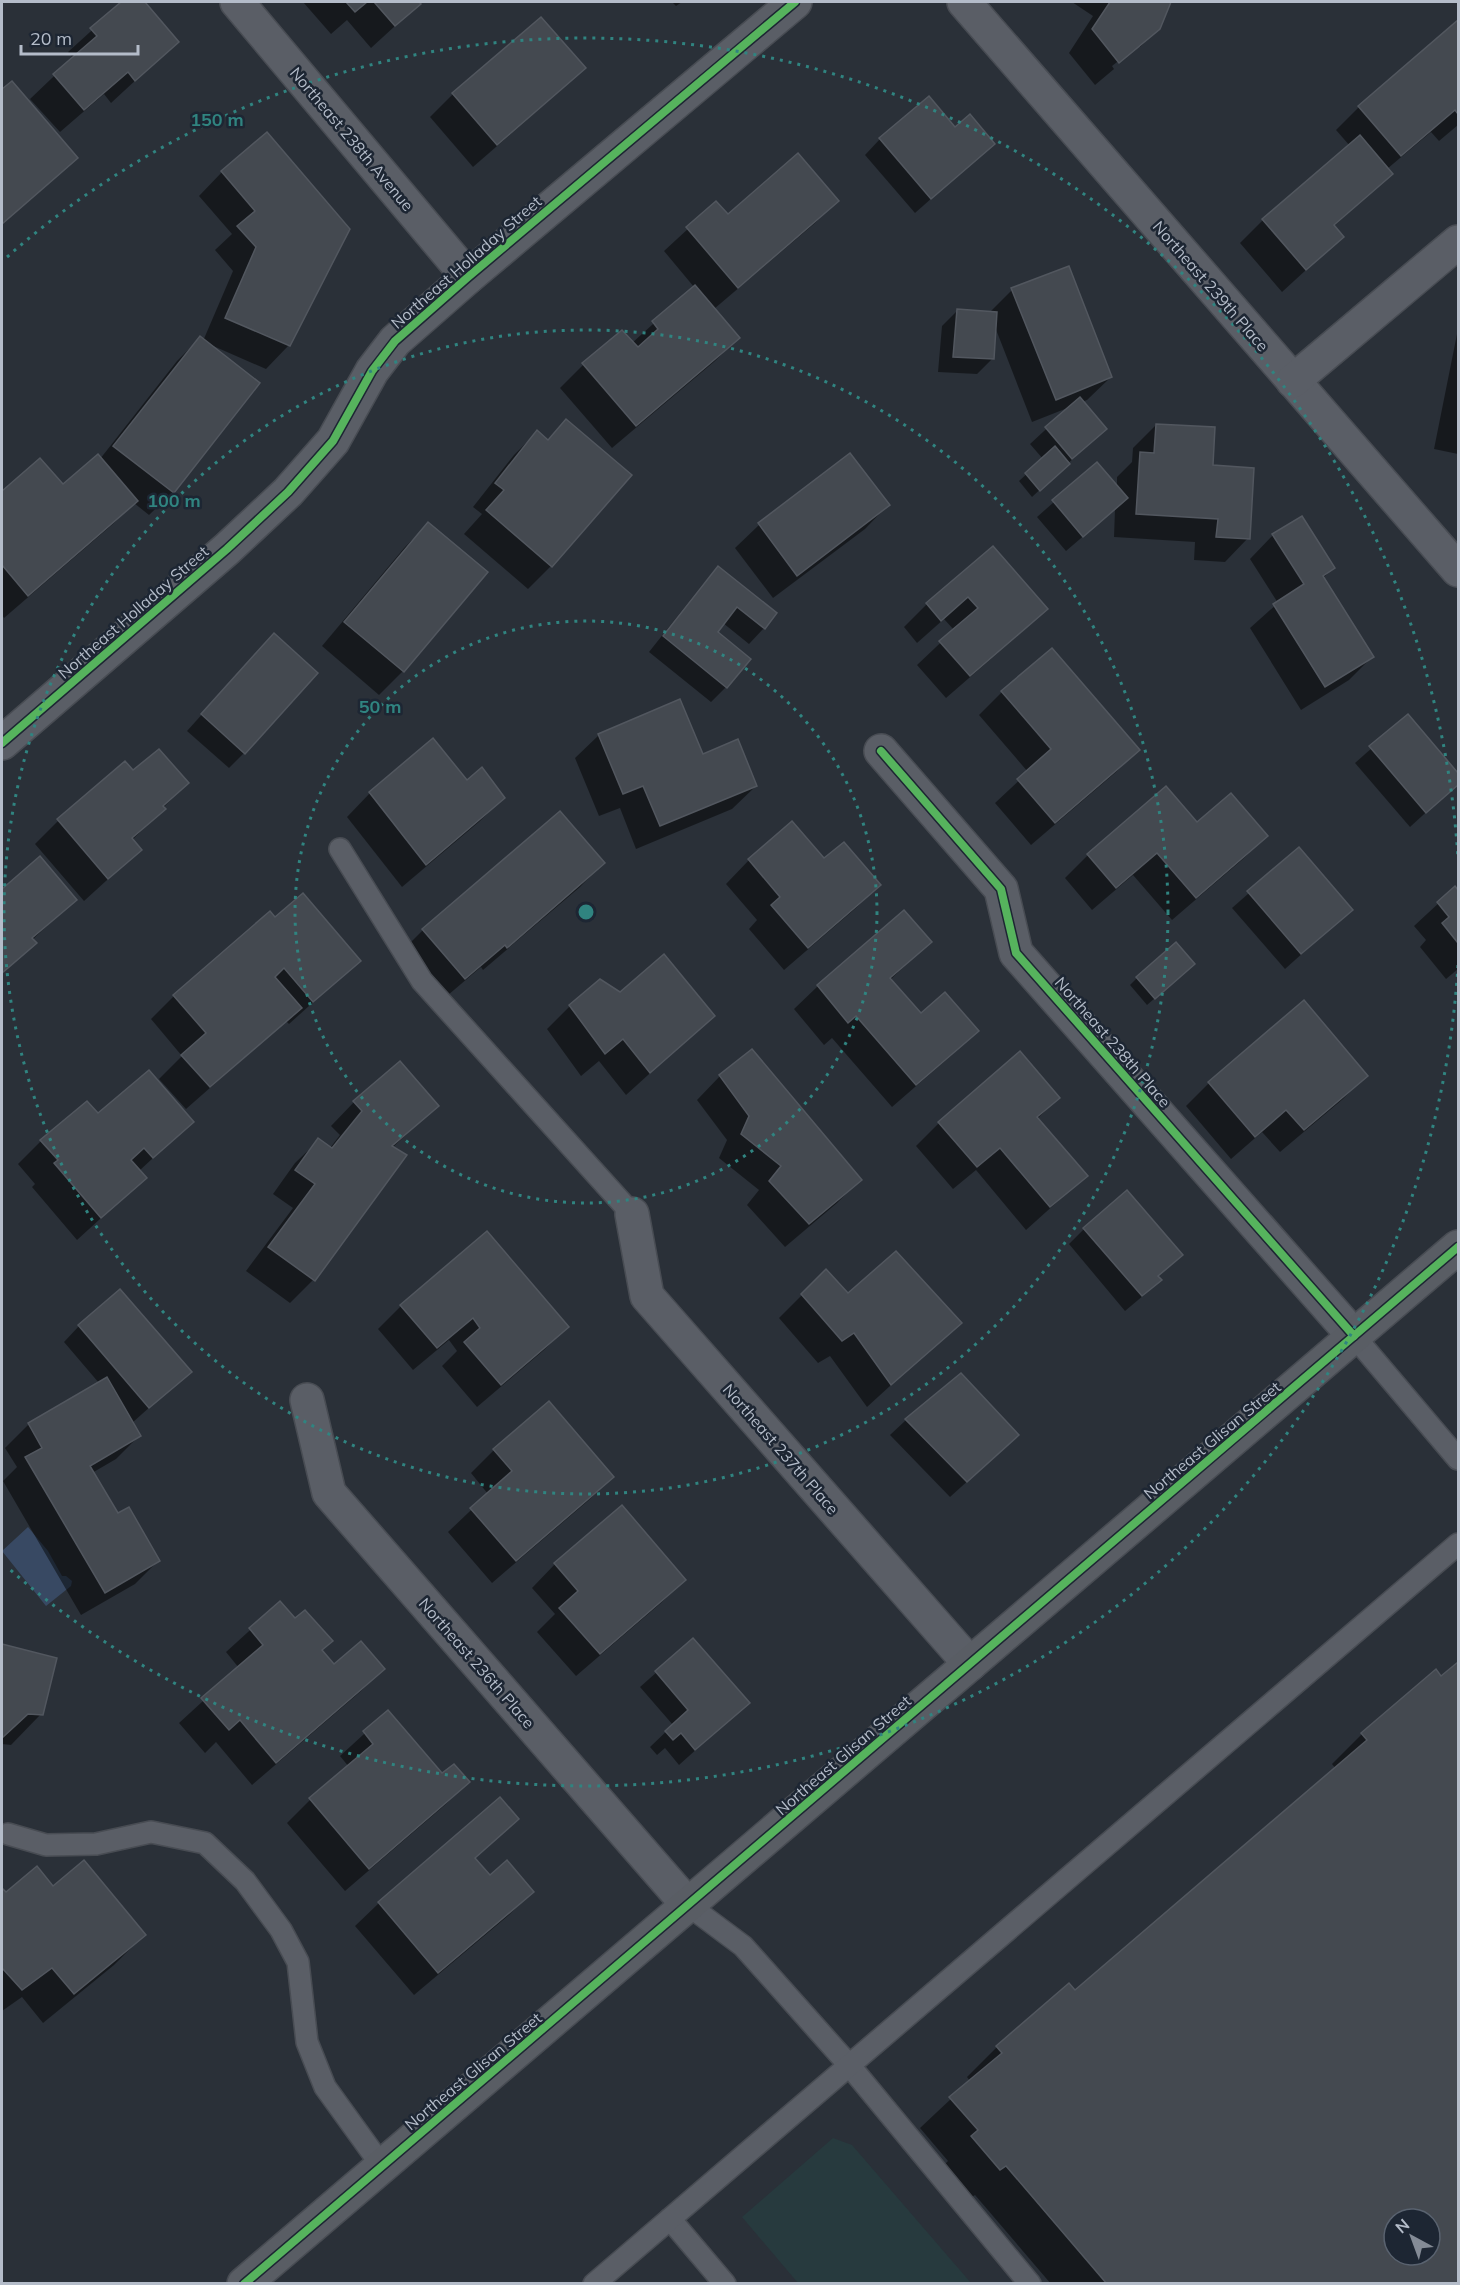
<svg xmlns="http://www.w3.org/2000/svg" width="1460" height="2285" viewBox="0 0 1460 2285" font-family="Mulish,sans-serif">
  <rect width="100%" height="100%" fill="#2a3038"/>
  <!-- green -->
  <polygon fill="#273a3e" points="833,2138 852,2145 971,2283 798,2283 742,2217"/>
  <!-- water -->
  <polygon fill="#384963" points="28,1527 48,1551 62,1576 66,1576 72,1581 71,1586 46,1606 2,1551"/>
  <!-- shadow -->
  <g fill="#0007" fill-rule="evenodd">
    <polygon points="123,2 143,2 177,42 111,103 104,94 60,132 30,99 73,58 68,52"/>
    <polygon points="303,2 417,2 419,4 371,48 347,20 331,34"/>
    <polygon points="672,2 682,2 676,6"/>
    <polygon points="1072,2 1169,2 1159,29 1140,47 1140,44 1112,66 1114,69 1139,48 1095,85 1069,53 1093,16"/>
    <polygon points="1458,22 1458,125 1439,141 1431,132 1387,169 1391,174 1333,227 1342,237 1282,292 1240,243 1263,220 1350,146 1336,130 1359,107"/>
    <polygon points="584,68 560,91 473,167 430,117 453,94"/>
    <polygon points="12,83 76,158 52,181 2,225 2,91"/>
    <polygon points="955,129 993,144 915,213 865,155 880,139"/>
    <polygon points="222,172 348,229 289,345 266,369 211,345 258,383 173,492 149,515 134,503 113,524 4,618 2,615 2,493 40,460 63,486 100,459 177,361 200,338 203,341 233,271 215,250 232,234 199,196"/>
    <polygon points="837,201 814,224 714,309 738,338 715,361 612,448 560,388 583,365 632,343 694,287 664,251 716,203 728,216"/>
    <polygon points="1012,290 1111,377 1087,400 1082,402 1105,429 1032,497 1019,481 1043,459 1030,444 1070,407 1032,422 995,327 992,359 977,374 938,372 942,326 958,310 989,313"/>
    <polygon points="1458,329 1458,454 1434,449"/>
    <polygon points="567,421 630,476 551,566 528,589 464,534 482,514 473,507 514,455 537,432 547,440"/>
    <polygon points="1156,425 1211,466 1248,538 1225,562 1194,560 1195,542 1114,537 1115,509 1066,551 1037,517 1097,464 1117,487 1117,477 1132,462 1133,448"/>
    <polygon points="850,455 888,505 865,529 773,598 735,548 759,525"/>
    <polygon points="428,524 486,572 403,671 379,695 322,646 405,547"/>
    <polygon points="1273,535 1333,568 1323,578 1372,657 1349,680 1301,710 1250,628 1278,603 1250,559"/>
    <polygon points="993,548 1046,609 1022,632 946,698 917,665 954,630 944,619 917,643 904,627 927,604"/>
    <polygon points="718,568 764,628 749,644 723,623 716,632 726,687 711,702 649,652 703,584"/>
    <polygon points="259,651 244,753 229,768 187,731"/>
    <polygon points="1002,692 1138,750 1115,773 1031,845 995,803 1028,772 979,715"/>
    <polygon points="1408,716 1458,775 1458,783 1410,827 1355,763"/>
    <polygon points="599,735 702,756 756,786 732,809 636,849 620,808 599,816 575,758"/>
    <polygon points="125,763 133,772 187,783 163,808 164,809 132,840 140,850 84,901 35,844 58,821"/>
    <polygon points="467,782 503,798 480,821 402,887 347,817 370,793"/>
    <polygon points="1197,825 1266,836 1243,859 1172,920 1133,875 1092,910 1065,878 1088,855"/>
    <polygon points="1299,849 1351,910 1285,969 1232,908"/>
    <polygon points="40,858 75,900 32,940 35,942 2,974 2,891"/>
    <polygon points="749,860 824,860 879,885 856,908 784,970 749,929 757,920 726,884"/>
    <polygon points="603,863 580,887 483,970 481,967 441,1001 400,953 423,930"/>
    <polygon points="1455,888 1458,893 1458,969 1446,979 1420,947 1426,940 1414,926"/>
    <polygon points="904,912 930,942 890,980 920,1015 976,1031 953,1054 892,1107 832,1038 824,1045 794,1009 818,986"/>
    <polygon points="270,913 275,920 359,961 289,1024 286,1021 186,1109 159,1079 182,1056 151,1019 174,996"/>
    <polygon points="1185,972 1147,1005 1130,985 1137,978"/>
    <polygon points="620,994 713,1016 626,1095 599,1061 581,1076 547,1029 570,1006"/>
    <polygon points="752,1051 860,1180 837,1203 785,1247 747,1205 759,1190 719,1158 727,1140 697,1100 720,1076"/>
    <polygon points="400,1063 437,1106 392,1148 405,1155 313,1280 290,1303 246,1271 293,1208 273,1194 295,1163 319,1140 330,1148 340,1135 331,1126 354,1102"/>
    <polygon points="1366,1075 1343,1099 1280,1152 1262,1132 1231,1159 1186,1106 1209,1083"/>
    <polygon points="1058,1098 1037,1119 1086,1176 1026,1230 976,1170 953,1189 916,1146 939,1123"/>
    <polygon points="98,1115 192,1122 139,1171 145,1178 77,1240 32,1187 35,1184 18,1164 41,1141"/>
    <polygon points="1084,1229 1181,1255 1157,1277 1160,1280 1144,1295 1125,1311 1069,1244"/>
    <polygon points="826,1271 848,1295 959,1323 867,1407 830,1356 818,1363 779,1318"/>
    <polygon points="401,1306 567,1327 544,1350 477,1407 442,1366 457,1351 449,1340 413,1370 378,1329"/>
    <polygon points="79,1326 189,1372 132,1423 139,1436 116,1459 92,1473 118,1515 159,1560 135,1584 81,1615 3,1481 17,1467 5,1448 29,1424 99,1383 64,1342"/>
    <polygon points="961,1375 1002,1450 950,1497 890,1435 906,1420"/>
    <polygon points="549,1403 612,1477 589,1500 492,1583 448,1532 488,1494 471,1473 494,1450"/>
    <polygon points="622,1507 684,1580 661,1603 576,1676 537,1632 555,1614 532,1588 555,1564"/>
    <polygon points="280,1603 334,1666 383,1669 360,1692 252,1785 216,1742 205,1753 179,1723 239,1668 226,1652"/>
    <polygon points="693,1640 748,1703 679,1765 665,1748 657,1755 650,1747 673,1725 640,1687"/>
    <polygon points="2,1646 55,1659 41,1714 11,1745 2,1744"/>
    <path d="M1458,1664V2284H1051L975,2195L969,2199L942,2167L948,2161L920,2128L970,2081L967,2077L997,2047L1075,1992L1336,1769L1332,1764L1362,1734ZM1394,2219H1430V2255H1394Z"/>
    <polygon points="388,1712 442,1775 468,1782 445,1805 345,1891 287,1823 310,1800 349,1767 340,1756"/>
    <polygon points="500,1799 517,1819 474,1859 490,1877 532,1892 509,1915 414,1995 355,1926 379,1903"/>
    <polygon points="53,1888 144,1935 114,1965 43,2023 22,1997 2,2011 2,1890 6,1894"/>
  </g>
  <!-- building -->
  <g fill="#444950" stroke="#52575f" stroke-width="1.5" fill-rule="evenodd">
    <polygon points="121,2 145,2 179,42 135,81 128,72 84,110 53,74 97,36 90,28"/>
    <polygon points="346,2 367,2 355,12"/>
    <polygon points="374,2 419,2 421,4 395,26"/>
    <polygon points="1110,2 1171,2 1160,29 1119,63 1092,29"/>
    <polygon points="541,17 586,68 497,145 452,93"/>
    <polygon points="1458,20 1458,114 1455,110 1401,156 1358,106"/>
    <polygon points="12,81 78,158 2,224 2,89"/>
    <polygon points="929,96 955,127 970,114 995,144 931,199 879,138"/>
    <polygon points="267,132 350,229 290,346 225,318 256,247 237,226 255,211 221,171"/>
    <polygon points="1360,135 1393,174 1334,225 1344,237 1306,270 1262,219"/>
    <polygon points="798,153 839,201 738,288 686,227 716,201 728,214"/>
    <polygon points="1069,266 1112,377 1056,400 1011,288"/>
    <polygon points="695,285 740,338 636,426 582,363 622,330 638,347 658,329 652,321"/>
    <polygon points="957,309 997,312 994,359 953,357"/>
    <polygon points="200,336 260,383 174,493 113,446"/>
    <polygon points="1080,397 1107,429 1072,459 1045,427"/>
    <polygon points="566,419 632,475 552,567 486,510 504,490 495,483 537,430 548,440"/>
    <polygon points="1156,424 1215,427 1213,465 1254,468 1250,539 1216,537 1218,519 1136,514 1140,452 1154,453"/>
    <polygon points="1055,446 1070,464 1040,491 1025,473"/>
    <polygon points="850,453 890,505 797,576 758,523"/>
    <polygon points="98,454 138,501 28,596 2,565 2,491 40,458 63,484"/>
    <polygon points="1097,462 1128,498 1083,537 1052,500"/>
    <polygon points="1302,516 1335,568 1323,576 1374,657 1325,687 1273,604 1304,584 1272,534"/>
    <polygon points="428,522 488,572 404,672 344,622"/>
    <polygon points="993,546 1048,609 970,676 939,641 978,608 968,597 941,621 926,603"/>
    <polygon points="718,566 777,613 765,629 737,607 718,632 751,659 727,688 663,636"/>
    <polygon points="274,633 318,673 245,754 201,714"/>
    <polygon points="1052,648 1140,750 1055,823 1017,779 1051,749 1001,691"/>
    <polygon points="680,699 703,754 738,739 757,786 660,826 643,786 623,794 598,734"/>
    <polygon points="1408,714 1458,773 1458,785 1426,813 1369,746"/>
    <polygon points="433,738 467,780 482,767 505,798 426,865 369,792"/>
    <polygon points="159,749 189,783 163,806 166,809 132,838 142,850 108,879 57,819 125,761 133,770"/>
    <polygon points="1166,786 1197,822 1231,793 1268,836 1196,898 1157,853 1116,888 1087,854"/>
    <polygon points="560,811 605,863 507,948 505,945 465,979 422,929"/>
    <polygon points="792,821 824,858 844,842 881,885 808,948 771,905 780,897 748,859"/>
    <polygon points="1299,847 1353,910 1301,954 1247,891"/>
    <polygon points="40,856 77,900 32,938 37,943 2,973 2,889"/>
    <polygon points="1455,886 1458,890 1458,943 1442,923 1449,917 1437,902"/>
    <polygon points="303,893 361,961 313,1002 284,968 275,977 302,1008 210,1087 181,1055 206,1033 173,995 270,911 275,917"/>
    <polygon points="904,910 932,942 890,978 921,1013 945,992 979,1031 916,1085 856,1016 848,1023 817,985"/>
    <polygon points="1176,942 1195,964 1155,999 1136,977"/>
    <polygon points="664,954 715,1016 650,1073 623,1039 605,1054 569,1005 600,979 620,992"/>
    <polygon points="1304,1000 1368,1076 1304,1130 1286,1110 1255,1137 1208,1082"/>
    <polygon points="752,1049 862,1180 809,1224 769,1181 781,1166 741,1134 749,1116 719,1075"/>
    <polygon points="1020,1051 1060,1098 1037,1117 1088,1176 1050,1207 1000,1148 977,1167 938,1122"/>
    <polygon points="400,1061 439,1106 392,1146 407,1155 315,1281 268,1247 315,1184 295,1170 318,1138 332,1148 362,1111 353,1101"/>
    <polygon points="149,1070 194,1122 153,1158 144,1148 131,1160 147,1178 101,1218 54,1163 58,1160 40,1140 87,1101 98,1113"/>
    <polygon points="1127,1190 1183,1255 1158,1276 1162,1280 1142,1296 1083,1228"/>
    <polygon points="487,1231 569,1327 501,1385 464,1342 480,1328 473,1318 437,1348 400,1305"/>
    <polygon points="896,1251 962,1323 891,1385 854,1333 842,1341 801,1294 826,1269 848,1293"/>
    <polygon points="120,1289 192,1372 149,1408 78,1325"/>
    <polygon points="961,1373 1019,1435 967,1482 905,1419"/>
    <polygon points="107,1377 141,1436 90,1466 118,1513 129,1507 160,1561 105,1593 25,1457 42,1448 28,1423"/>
    <polygon points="549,1401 614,1477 516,1561 470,1508 512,1471 493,1449"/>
    <polygon points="622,1505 686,1580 600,1654 559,1608 578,1591 554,1563"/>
    <polygon points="280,1601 295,1618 305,1610 333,1641 322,1650 334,1664 361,1641 385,1669 276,1763 240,1720 229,1730 201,1698 263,1645 249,1628"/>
    <polygon points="693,1638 750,1703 695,1750 681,1733 673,1740 665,1731 688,1710 655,1671"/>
    <polygon points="2,1644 57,1658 43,1715 28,1714 2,1738"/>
    <path d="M1458,1662V2284H1107L1006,2166L1000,2170L971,2136L978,2130L949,2097L1002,2053L996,2046L1069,1983L1075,1990L1367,1740L1361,1733L1436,1669L1441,1676ZM1394,2219H1430V2255H1394Z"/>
    <polygon points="388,1710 442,1773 454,1764 470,1782 369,1869 309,1798 373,1744 363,1731"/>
    <polygon points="500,1797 519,1819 475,1858 490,1875 507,1860 534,1892 438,1973 378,1902"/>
    <polygon points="84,1860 146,1935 74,1994 52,1968 22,1990 2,1968 2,1888 6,1892 37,1866 53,1886"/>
  </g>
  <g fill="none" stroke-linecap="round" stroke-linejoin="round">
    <defs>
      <g id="service">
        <polyline points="340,849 422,981 632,1214"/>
        <polyline points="1354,1336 1458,1459"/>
        <polyline points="8,1834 46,1845 96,1844 151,1832 205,1843 245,1881 281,1930 298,1962 307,2042 325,2087 382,2166"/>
        <polyline points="688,1905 743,1946 849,2065 1030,2284"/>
        <polyline points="670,2219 725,2284"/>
        <polyline points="594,2284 1458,1544"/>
      </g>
      <g id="minor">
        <polyline points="237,2 468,277"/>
        <polyline points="964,2 1458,570"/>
        <polyline points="1293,381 1458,242"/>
        <polyline points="2,743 227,549 288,492 333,441 372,371 395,341 468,277 795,2"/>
        <polyline points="881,751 1001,889 1016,953 1354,1336"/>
        <polyline points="632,1214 647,1296 970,1664"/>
        <polyline points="307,1400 329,1493 688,1905"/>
      </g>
      <polyline id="secondary" points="244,2284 1458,1247"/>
    </defs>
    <!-- service casing -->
    <use href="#service" stroke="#484c53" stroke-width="24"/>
    <!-- minor casing -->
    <use href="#minor" stroke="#484c53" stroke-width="36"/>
    <!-- secondary casing -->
    <use href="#secondary" stroke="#484c53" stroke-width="36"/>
    <!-- service -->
    <use href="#service" stroke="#5a5e66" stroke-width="21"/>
    <!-- minor -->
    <use href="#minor" stroke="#5a5e66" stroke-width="33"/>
    <!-- secondary -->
    <use href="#secondary" stroke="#595d64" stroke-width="33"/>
    <defs>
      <g id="cycleway">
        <polyline points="2,743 227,549 288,492 333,441 372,371 395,341 468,277 795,2"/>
        <polyline points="881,751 1001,889 1016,953 1354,1336"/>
        <polyline points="244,2284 1458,1247"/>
      </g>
    </defs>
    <!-- cycleway casing -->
    <use href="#cycleway" stroke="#1d2633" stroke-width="11"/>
    <!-- cycleway -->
    <use href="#cycleway" stroke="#56b35d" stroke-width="8"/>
  </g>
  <!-- distance rings -->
  <g fill="none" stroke="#308480" stroke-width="3" stroke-dasharray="3 6">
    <circle cx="586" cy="912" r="291"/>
    <circle cx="586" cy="912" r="582"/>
    <path d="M1458 965A874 874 0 0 1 7 1567M7 257A874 874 0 0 1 1458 859"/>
  </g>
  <g text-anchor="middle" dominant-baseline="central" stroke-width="5" stroke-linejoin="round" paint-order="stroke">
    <!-- street labels -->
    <g font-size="16" fill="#b4bcc9" stroke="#1d2633">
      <text transform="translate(352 139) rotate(50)">Northeast 238th Avenue</text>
      <text transform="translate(466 262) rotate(-41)">Northeast Holladay Street</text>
      <text transform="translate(1211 286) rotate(49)">Northeast 239th Place</text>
      <text transform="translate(133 612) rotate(-41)">Northeast Holladay Street</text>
      <text transform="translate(1113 1042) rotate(49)">Northeast 238th Place</text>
      <text transform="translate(1212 1440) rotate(-40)">Northeast Glisan Street</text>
      <text transform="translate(781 1449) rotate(49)">Northeast 237th Place</text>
      <text transform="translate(477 1663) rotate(49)">Northeast 236th Place</text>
      <text transform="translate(843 1755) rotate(-41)">Northeast Glisan Street</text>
      <text transform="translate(473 2071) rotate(-40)">Northeast Glisan Street</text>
    </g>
  </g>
  <circle cx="586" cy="912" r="9" fill="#308480" stroke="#1d2633" stroke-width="3"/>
  <g font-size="18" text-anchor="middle" font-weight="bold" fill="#308480" stroke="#1d2633" stroke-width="5" stroke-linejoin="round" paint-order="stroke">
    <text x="217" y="126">150 m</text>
    <text x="174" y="507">100 m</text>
    <text x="380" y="713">50 m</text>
  </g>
  <!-- border -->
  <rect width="1460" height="2285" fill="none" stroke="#b4bcc9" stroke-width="6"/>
  <!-- north arrow -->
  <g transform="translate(1412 2237) rotate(319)"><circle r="28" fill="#1d2633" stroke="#59626f" stroke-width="1.5"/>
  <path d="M0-4.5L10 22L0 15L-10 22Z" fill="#848b96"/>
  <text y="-9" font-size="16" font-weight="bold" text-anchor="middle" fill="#b4bcc9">N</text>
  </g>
  <!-- scale -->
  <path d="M21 45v9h117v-9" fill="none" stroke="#b4bcc9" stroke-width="3"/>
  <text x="30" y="45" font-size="18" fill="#b4bcc9" stroke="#1d2633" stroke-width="4.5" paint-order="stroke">20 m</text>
</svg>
